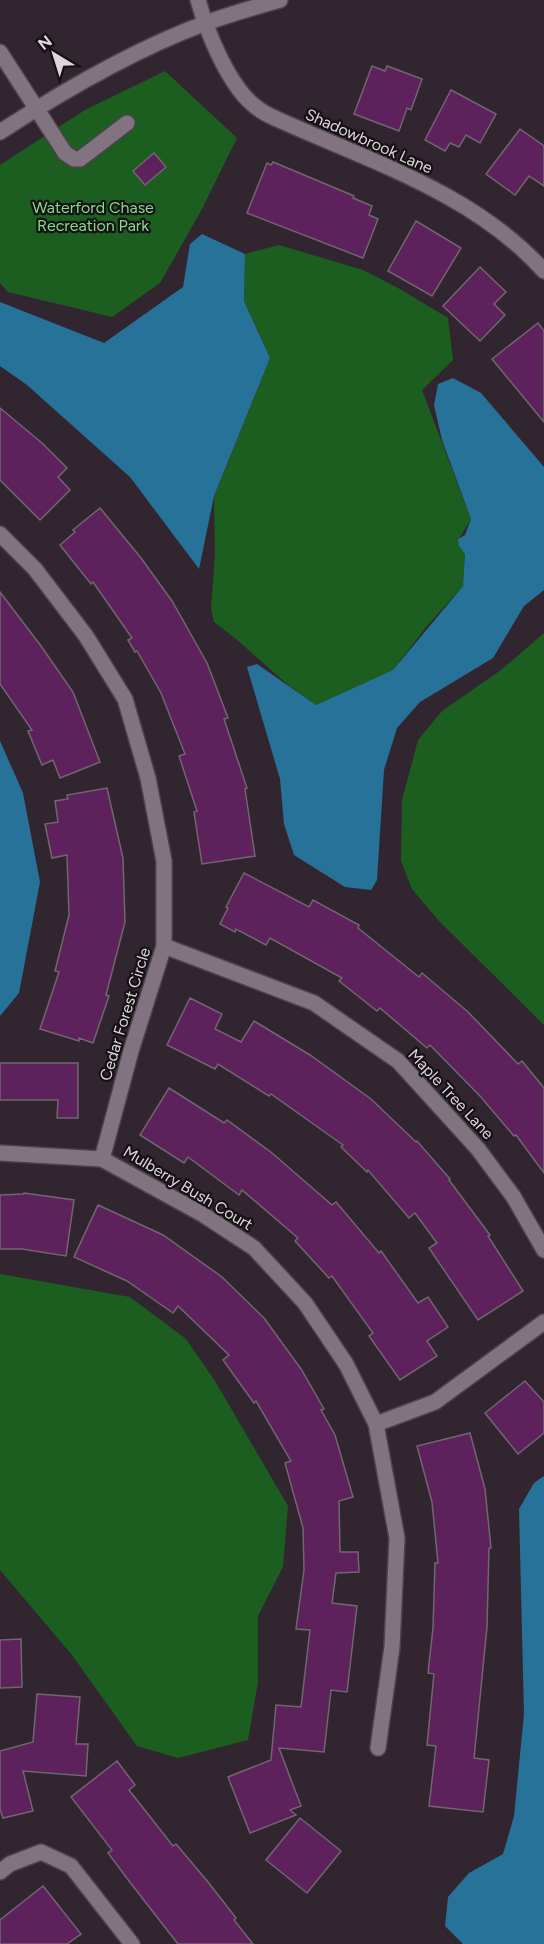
<svg xmlns="http://www.w3.org/2000/svg" width="544" height="1944" viewBox="0 0 544 1944" font-family="Figtree,sans-serif">
  <rect width="100%" height="100%" fill="#312630"/>
  <!-- green -->
  <g fill="#1b5e20">
    <polygon points="165,71 237,138 202,209 160,283 112,317 8,292 0,283 0,165 85,110"/>
    <polygon points="279,245 363,270 398,288 448,318 453,360 422,390 471,519 459,539 465,554 463,586 427,626 393,670 316,705 288,685 236,639 214,622 211,609 215,554 214,496 270,358 244,301 245,254"/>
    <polygon points="544,633 544,1025 439,921 412,889 401,861 402,800 418,740 442,711 501,670"/>
    <polygon points="0,1274 130,1297 186,1339 215,1381 288,1506 283,1567 258,1616 258,1682 248,1740 178,1758 137,1746 72,1655 0,1570"/>
  </g>
  <!-- water -->
  <g fill="#277298">
    <polygon points="202,234 245,254 244,301 270,358 214,496 199,569 130,477 27,385 0,366 0,302 104,343 183,287 190,244"/>
    <polygon points="453,378 481,393 544,467 544,590 524,606 493,658 420,702 397,728 384,770 377,880 371,890 345,887 294,855 284,824 280,779 247,667 257,664 316,705 393,670 463,586 465,554 459,546 458,539 465,535 471,519 442,440 434,405 438,384"/>
    <polygon points="0,741 23,793 40,882 19,993 0,1016"/>
    <polygon points="544,1476 544,1944 463,1944 445,1926 448,1897 469,1873 503,1854 514,1816 524,1714 519,1509 534,1483"/>
  </g>
  <!-- building -->
  <g fill="#5d215b" stroke="#726571" stroke-width="1.5">
    <polygon points="372,66 385,71 387,66 422,79 411,110 407,108 399,131 354,114"/>
    <polygon points="451,90 496,114 480,143 466,135 459,147 450,143 445,151 425,140"/>
    <polygon points="520,129 544,146 544,186 529,176 515,195 486,174"/>
    <polygon points="154,153 166,167 145,185 133,171"/>
    <polygon points="273,162 354,196 353,198 372,206 369,215 378,219 363,258 247,213 267,163 271,165"/>
    <polygon points="416,221 461,248 432,296 388,271"/>
    <polygon points="480,267 506,292 494,304 505,315 480,341 443,306"/>
    <polygon points="538,323 544,331 544,422 492,359"/>
    <polygon points="0,408 42,443 67,468 58,477 70,490 40,520 0,480"/>
    <polygon points="100,508 141,558 172,601 207,663 228,718 224,719 247,788 245,789 255,856 202,864 194,812 197,811 179,756 185,754 161,693 137,651 135,652 128,640 132,638 93,582 91,584 60,545 75,532 73,530"/>
    <polygon points="0,592 41,646 73,692 100,762 60,778 53,760 42,765 28,731 32,730 0,684"/>
    <polygon points="107,788 123,858 125,922 106,995 109,996 93,1043 79,1038 79,1041 40,1029 59,972 55,971 69,915 67,855 52,858 45,824 58,822 55,801 68,799 67,795"/>
    <polygon points="244,873 309,907 313,900 359,925 358,928 419,977 422,973 468,1012 518,1064 522,1061 544,1088 544,1173 516,1135 514,1136 480,1096 430,1045 427,1048 380,1008 377,1011 339,981 342,978 270,938 266,945 236,929 235,932 220,924 228,908 226,907"/>
    <polygon points="190,998 222,1014 215,1029 241,1042 254,1021 310,1055 371,1099 416,1142 417,1141 450,1179 449,1180 490,1235 488,1236 523,1291 478,1320 429,1248 437,1243 415,1213 409,1218 368,1170 367,1172 341,1147 343,1145 271,1094 269,1096 218,1064 215,1069 167,1045"/>
    <polygon points="0,1063 78,1063 78,1118 57,1118 58,1100 0,1100"/>
    <polygon points="169,1088 224,1123 227,1120 272,1153 332,1205 336,1202 379,1253 381,1251 418,1303 428,1297 448,1327 427,1341 437,1356 400,1380 369,1336 373,1333 332,1276 329,1278 295,1241 298,1238 242,1190 239,1195 188,1157 184,1163 140,1135"/>
    <polygon points="24,1193 74,1200 66,1256 22,1249 0,1249 0,1195 23,1194"/>
    <polygon points="98,1205 163,1235 222,1277 264,1318 301,1369 324,1409 321,1410 335,1435 353,1497 339,1501 340,1552 358,1552 359,1572 336,1573 332,1603 357,1606 347,1692 331,1690 324,1752 279,1748 301,1806 290,1810 296,1815 250,1833 228,1777 271,1760 276,1705 301,1707 310,1630 296,1629 304,1570 303,1528 285,1463 291,1461 256,1401 254,1403 223,1360 229,1355 178,1306 173,1313 127,1281 74,1257"/>
    <polygon points="525,1381 544,1402 544,1433 518,1454 485,1413"/>
    <polygon points="470,1433 485,1489 491,1548 489,1548 487,1627 474,1758 489,1760 483,1812 429,1806 436,1746 427,1745 434,1674 428,1673 433,1628 435,1563 438,1563 432,1502 417,1446"/>
    <polygon points="21,1639 22,1687 0,1688 0,1640"/>
    <polygon points="37,1694 80,1697 76,1744 88,1744 86,1776 23,1771 33,1811 3,1818 0,1809 0,1751 33,1742"/>
    <polygon points="117,1761 135,1785 129,1790 173,1846 176,1844 208,1882 236,1918 234,1920 253,1944 178,1944 129,1881 108,1853 112,1850 71,1797"/>
    <polygon points="300,1818 341,1851 307,1893 266,1860"/>
    <polygon points="43,1886 81,1934 67,1944 0,1944 0,1920"/>
  </g>
  <g fill="none" stroke-linecap="round" stroke-linejoin="round">
    <defs>
      <g id="minor">
        <path d="M198,0C207,32 229,87 256,107C262,112 270,116 277,119C369,161 474,193 544,271"/>
        <polyline points="0,52 65,153 74,159 80,159 127,123"/>
        <path d="M0,132C63,91 135,49 206,23C230,14 255,7 280,0"/>
        <polyline points="0,534 35,569 86,636 125,699 148,778 164,861 164,946 131,1051 102,1159 0,1153"/>
        <polyline points="164,946 314,1003 398,1061 478,1149 513,1196 544,1250"/>
        <polyline points="102,1159 202,1214 254,1248 305,1303 346,1364 376,1424 397,1538 392,1647 378,1748"/>
        <polyline points="376,1424 435,1402 544,1322"/>
        <polyline points="0,1872 10,1864 41,1852 71,1866 132,1944"/>
      </g>
    </defs>
    <!-- minor casing -->
    <use href="#minor" stroke="#4c434b" stroke-width="18"/>
    <!-- minor -->
    <use href="#minor" stroke="#817480" stroke-width="15"/>
  </g>
  <g text-anchor="middle" dominant-baseline="central" stroke-width="4.5" stroke-linejoin="round" paint-order="stroke">
    <!-- street labels -->
    <g font-size="16" fill="#ded6dd" stroke="#161115">
      <text transform="translate(369 141) rotate(24)">Shadowbrook Lane</text>
      <text transform="translate(125 1014) rotate(-73)">Cedar Forest Circle</text>
      <text transform="translate(451 1094) rotate(47)">Maple Tree Lane</text>
      <text transform="translate(188 1188) rotate(31)">Mulberry Bush Court</text>
    </g>
    <!-- park labels -->
    <g font-size="16" fill="#84dc85" stroke="#161115">
      <text x="93" y="207">Waterford Chase<tspan x="93" dy="18">Recreation Park</tspan></text>
    </g>
  </g>
  <!-- north arrow -->
  <g transform="translate(54 54) rotate(322)" stroke="#161115" stroke-width="4.5" paint-order="stroke">
  <path d="M0-4.5L10 22L0 15L-10 22Z" fill="#ded6dd"/>
  <text y="-9" font-size="16" font-weight="bold" text-anchor="middle" fill="#ded6dd">N</text>
  </g>
</svg>
